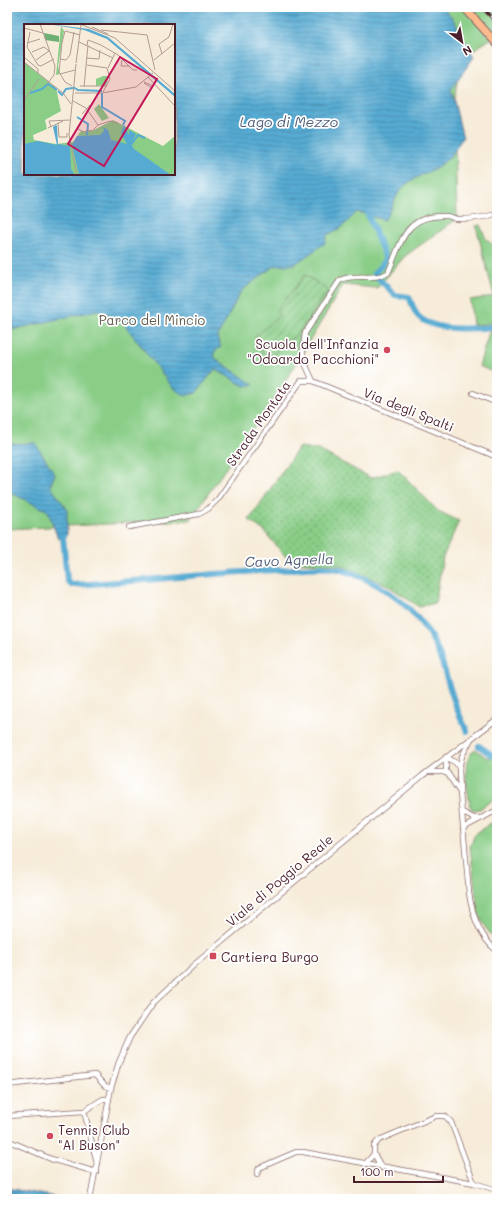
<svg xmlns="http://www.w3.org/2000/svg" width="504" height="1206" viewBox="0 0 504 1206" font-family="Mali,sans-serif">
  <defs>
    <pattern id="grass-dots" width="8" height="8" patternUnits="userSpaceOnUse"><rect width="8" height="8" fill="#89cd87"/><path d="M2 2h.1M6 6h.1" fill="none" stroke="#72a66f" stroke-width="1.8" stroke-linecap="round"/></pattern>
    <pattern id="garden-furrows" width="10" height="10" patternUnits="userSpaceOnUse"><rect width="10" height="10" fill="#89cd87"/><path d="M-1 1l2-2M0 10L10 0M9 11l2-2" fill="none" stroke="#72a66f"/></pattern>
    <pattern id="water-rules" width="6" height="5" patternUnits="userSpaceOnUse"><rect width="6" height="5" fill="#57abd3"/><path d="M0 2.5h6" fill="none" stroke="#4a8bab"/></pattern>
  </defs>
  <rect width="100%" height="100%" fill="#fff"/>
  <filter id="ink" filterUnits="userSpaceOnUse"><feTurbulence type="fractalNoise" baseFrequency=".025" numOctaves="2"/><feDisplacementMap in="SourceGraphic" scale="8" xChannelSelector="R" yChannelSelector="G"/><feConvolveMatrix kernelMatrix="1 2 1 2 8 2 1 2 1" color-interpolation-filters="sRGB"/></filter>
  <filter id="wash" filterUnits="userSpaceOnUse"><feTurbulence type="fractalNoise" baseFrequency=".012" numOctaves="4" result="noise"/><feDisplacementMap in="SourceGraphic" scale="16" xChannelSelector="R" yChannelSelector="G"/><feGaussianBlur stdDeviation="0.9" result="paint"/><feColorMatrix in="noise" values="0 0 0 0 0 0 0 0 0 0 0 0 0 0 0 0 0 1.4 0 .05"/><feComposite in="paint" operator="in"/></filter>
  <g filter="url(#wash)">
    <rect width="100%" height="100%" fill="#f7ecd9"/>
    <!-- grass -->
    <polygon fill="url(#grass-dots)" stroke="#6a7659" points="299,447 317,449 371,478 398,470 438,511 459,521 443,557 435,603 419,607 387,585 339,565 290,562 264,531 249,520"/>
    <!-- park -->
    <g fill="#89cd87" stroke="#6a7659" fill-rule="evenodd">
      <path d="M7,7H497V35L462,57L454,99L457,219L405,256L377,288L343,285L282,387L190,520L7,529ZM25,25H174V174H25Z"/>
      <polygon points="480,225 486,239 497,249 497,323 473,325 470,300 494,296 476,226"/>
      <polygon points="497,331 497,374 479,366 489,332"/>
      <path d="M475,749L486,757L497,759V779L495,780L497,784V797L480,809L473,810L470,806C468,789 460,762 475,749Z"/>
      <polygon points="497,819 497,943 483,924 478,912 470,847 475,834"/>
    </g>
    <!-- garden -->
    <polygon fill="url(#garden-furrows)" stroke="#6a7659" points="305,275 328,290 298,333 266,360 255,337 280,315 276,311"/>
    <!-- water -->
    <g fill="url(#water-rules)" stroke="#50657f" fill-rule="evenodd">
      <path d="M7,7H442L452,17L474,57L451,89L463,138C457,145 453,155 446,160C437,170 417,175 404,186C394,195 393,210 384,220L357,212L341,228L327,235L325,243L295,264L274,266L241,291L217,338L221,347L214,352L215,358L254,385L244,386L215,369L196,393L185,396L173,388L121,320L97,310L7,331ZM25,25H174V174H25Z"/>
      <polygon points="7,441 11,444 35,443 55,474 50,486 67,509 67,535 58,539 48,511 7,491"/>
      <polygon points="7,1188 66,1199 7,1199"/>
    </g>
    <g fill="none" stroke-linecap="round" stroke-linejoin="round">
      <!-- canal -->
      <g stroke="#57abd3" stroke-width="6">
        <path d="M368,215L386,259L374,274L395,295L409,297C412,303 414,312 418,316C435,333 475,328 497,327"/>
        <path d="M63,537L67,580L71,585C140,582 209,573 279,570C299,569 323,565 342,570C375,580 406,600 425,628C442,651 445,677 455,703C458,713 463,722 467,731"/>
        <polyline points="479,746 492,755 497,755"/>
      </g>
    </g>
  </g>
  <g filter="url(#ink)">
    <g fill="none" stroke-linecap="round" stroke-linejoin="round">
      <defs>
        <g id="minor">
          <polyline points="313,381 497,457"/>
          <polyline points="473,393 497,403"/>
          <path d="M129,527L199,514L208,509L218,499L301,381H313L303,359V347L305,333L340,280C355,273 374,281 388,273C402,241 405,214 446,216C451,216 454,219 458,219C469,219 482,218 492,215"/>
          <path d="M471,739L462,756L459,768L460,793L469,893C472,914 480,937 497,951"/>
          <polyline points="446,757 446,771 459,791"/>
          <polyline points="446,757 456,763 459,768"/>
          <polyline points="428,772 443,772 448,774"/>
          <polyline points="462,812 473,818 483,818"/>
          <polyline points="463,828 497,810"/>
          <polyline points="7,1085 95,1075 105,1086 111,1088"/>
          <polyline points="84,1111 97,1163"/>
          <polyline points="7,1116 84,1111 103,1099 109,1099"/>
          <polyline points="7,1140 51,1159 96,1172"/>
          <polyline points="374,1154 382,1168"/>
          <polyline points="365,1164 374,1154 374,1146 379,1140 436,1116 445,1116 451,1122 474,1183"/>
          <polyline points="257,1174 259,1168 296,1152 303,1152 474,1183 497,1190"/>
          <polyline points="90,1199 111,1088 119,1062 130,1037 153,1003 195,964 422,776 497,719"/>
        </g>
        <polyline id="primary" points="464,7 497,44"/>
      </defs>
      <!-- minor casing -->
      <use href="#minor" stroke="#876768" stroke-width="6"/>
      <!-- primary casing -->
      <use href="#primary" stroke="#876768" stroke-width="9"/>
      <!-- minor -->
      <use href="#minor" stroke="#fff" stroke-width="4.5"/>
      <!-- primary -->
      <use href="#primary" stroke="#fcba8d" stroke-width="7"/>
      <defs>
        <polyline id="rail" points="482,7 497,23"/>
      </defs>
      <!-- rail casing -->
      <use href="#rail" stroke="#4a1f2b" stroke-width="3.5"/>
      <!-- rail -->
      <use href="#rail" stroke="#fff" stroke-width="2" stroke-dasharray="6" stroke-linecap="butt"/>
    </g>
  </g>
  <!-- markers -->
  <g fill="#d1495b" stroke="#fff" stroke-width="1.5">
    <circle cx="387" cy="350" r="4"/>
    <rect x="209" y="952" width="8" height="8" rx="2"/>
    <circle cx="50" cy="1136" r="4"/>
  </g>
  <g text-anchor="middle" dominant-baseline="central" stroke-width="3.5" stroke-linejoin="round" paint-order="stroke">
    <!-- park labels -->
    <g font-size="13" fill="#605c4b" stroke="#fff">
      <text x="152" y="319">Parco del Mincio</text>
    </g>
    <!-- poi labels -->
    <g font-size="13" fill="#4a1f2b" stroke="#fff" text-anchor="start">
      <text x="379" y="343" text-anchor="end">Scuola dell'Infanzia<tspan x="379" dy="15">"Odoardo Pacchioni"</tspan></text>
      <text x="221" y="956">Cartiera Burgo</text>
      <text x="58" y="1129">Tennis Club<tspan x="58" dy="15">"Al Buson"</tspan></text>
    </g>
    <!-- street labels -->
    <g font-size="13" fill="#4a1f2b" stroke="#fff">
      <text transform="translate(409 409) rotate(22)">Via degli Spalti</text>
      <text transform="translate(258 423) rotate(-55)">Strada Montata</text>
      <text transform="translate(279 880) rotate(-40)">Viale di Poggio Reale</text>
    </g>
    <!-- water labels -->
    <g font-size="14" font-style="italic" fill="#505e77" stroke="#fff">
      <text x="289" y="121">Lago di Mezzo</text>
      <text transform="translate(289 560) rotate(-2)">Cavo Agnella</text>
    </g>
  </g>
  <!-- overview -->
  <g transform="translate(24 24)">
    <rect width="151" height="151" fill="#f7ecd9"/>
    <path d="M37,2L40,7L34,42L36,50L32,51ZM75,80L85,94L78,97L70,85Z" fill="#89cd87"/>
    <path d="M20,9L35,12V18L21,16Z" fill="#6eb074"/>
    <path d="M0,38L32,64L37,87L21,96L23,105L9,111L10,116L32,120L49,118L57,107H68L89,96L139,122L151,112V151H0ZM79,52H85L82,61L72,62V55Z" fill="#89cd87"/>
    <path d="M24,0L65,5L84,13L151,70V73L83,15L60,6ZM32,101L33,102L34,120L46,122L47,145L51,151H0V120L14,117L33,121L29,103ZM100,101L105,111V106L112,110L107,120L110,125L147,151H55L48,121L53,112L76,111L80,107L79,103L84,106L87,116L103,120L97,109Z" fill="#57abd3"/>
    <path fill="none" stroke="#57abd3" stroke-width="2" d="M49,63L54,66L78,67M34,67L38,71L42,65L49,64M6,69L18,65L24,60L33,66M78,69V83L101,97L99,101M53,93L64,100L63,111M107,121L114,111L121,114M0,151L27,121"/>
    <path fill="none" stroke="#b29a93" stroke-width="1" d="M16,0L31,42L30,51L23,60M56,0L91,14L151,67M68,3L84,10M0,4L19,9M77,6L123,11L131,46M6,8L3,23L14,41L17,42L30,35M55,18L89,34M3,19L16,15M63,21L64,16L77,21L94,31L109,46H113M8,28L20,23L25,27L12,36M138,30L135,20L145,13L149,0M0,33L14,45V49M62,34L75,35L76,26M36,35L42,36L46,31L50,8M98,36L97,42H105M130,36L151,19M0,38L39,69L47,80M52,39L57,1M52,40L45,111L53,151M63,41L83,44M84,44L91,29M36,50L51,46M124,53L151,82M120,59L128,64L129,62L120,58M48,62L41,58L35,48L38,19L41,7L56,11M56,62H83M60,63L64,21M79,68L86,55L83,44M51,69H78L112,63L129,49M0,76L15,55M49,77L62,84L74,101M58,90L66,81M34,99L35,113H43V109M27,103L25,97L46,96M24,104L39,97M54,105L60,108L64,106L68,107L74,101L86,97L94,99"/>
    <path fill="#c2185b" fill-opacity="0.15" stroke="#c2185b" stroke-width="2" d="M96,33L133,55L80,142L44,120Z"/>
    <rect width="151" height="151" fill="none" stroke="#4a1f2b" stroke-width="2"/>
  </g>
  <!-- margin -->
  <rect width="504" height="1206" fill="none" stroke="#fff" stroke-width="24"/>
  <!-- north arrow -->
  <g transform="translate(462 42) rotate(149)" stroke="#ffffff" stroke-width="3" paint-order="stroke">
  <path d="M0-3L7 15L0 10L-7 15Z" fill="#4a1f2b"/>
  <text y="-6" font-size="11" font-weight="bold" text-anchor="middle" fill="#4a1f2b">N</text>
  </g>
  <!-- scale -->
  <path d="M354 1176v6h89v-6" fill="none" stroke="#4a1f2b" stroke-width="2"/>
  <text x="360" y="1176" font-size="12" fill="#4a1f2b" stroke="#ffffff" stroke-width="3" paint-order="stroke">100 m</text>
</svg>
